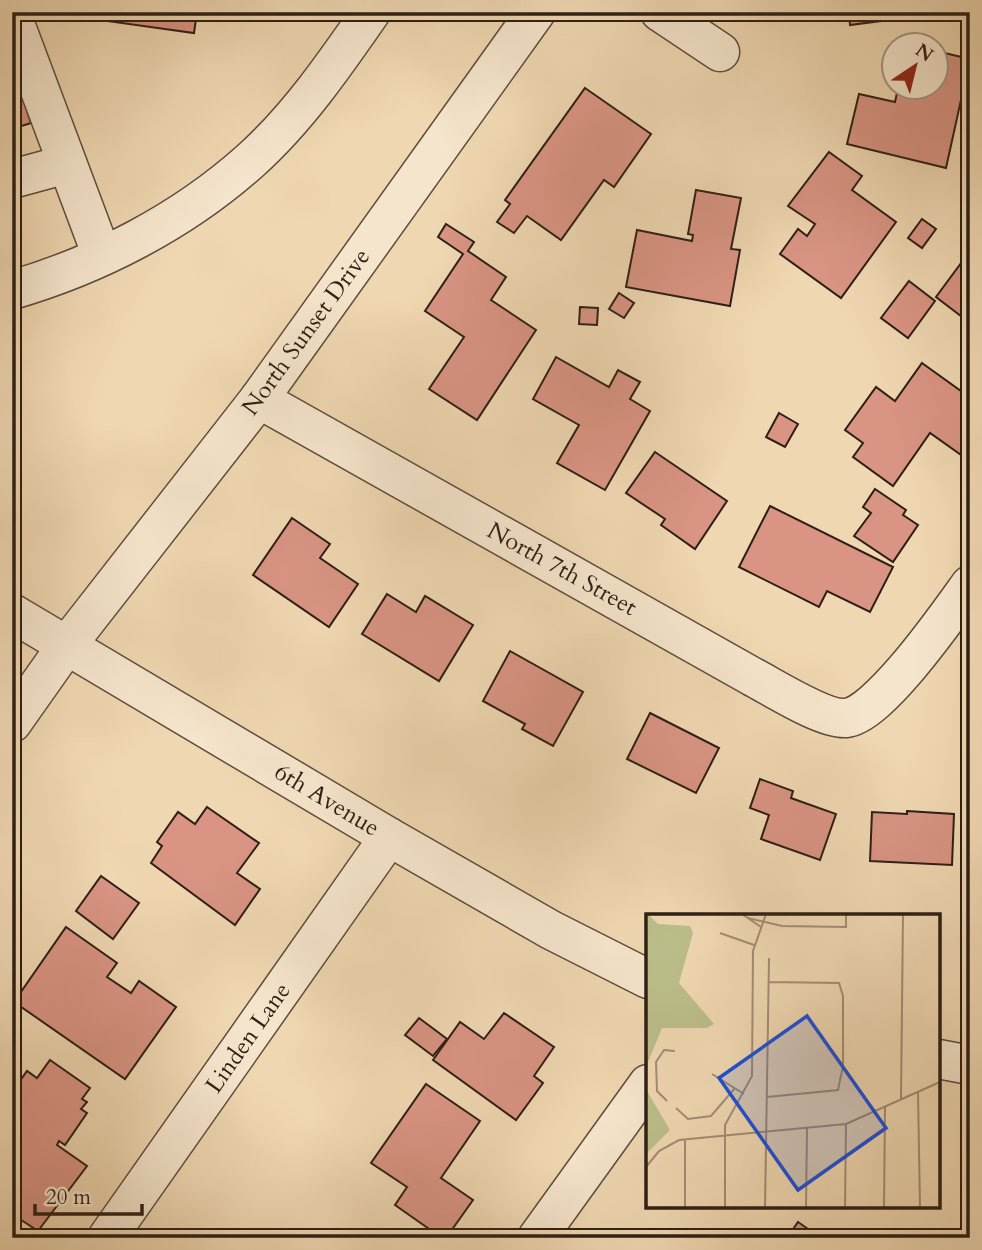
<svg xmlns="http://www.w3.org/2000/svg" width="982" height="1250" viewBox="0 0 982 1250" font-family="Cardo,serif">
  <rect width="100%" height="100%" fill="#efd7b1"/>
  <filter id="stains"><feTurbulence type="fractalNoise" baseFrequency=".00286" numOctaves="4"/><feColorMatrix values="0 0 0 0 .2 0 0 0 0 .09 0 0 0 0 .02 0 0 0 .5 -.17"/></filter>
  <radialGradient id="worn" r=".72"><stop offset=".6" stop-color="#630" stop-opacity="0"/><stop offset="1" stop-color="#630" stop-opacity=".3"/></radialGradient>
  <!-- building -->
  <g fill="#d99483" stroke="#2e1f15" stroke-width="2">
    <polygon points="108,12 197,12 194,33 107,21"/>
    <polygon points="849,12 902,12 889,20 850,25"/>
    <polygon points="936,51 970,59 946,168 847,144 859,94 895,102 898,88 936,88"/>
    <polygon points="585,88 651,134 614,187 604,180 561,240 527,216 514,233 497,222 510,204 505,200"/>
    <polygon points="22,95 31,123 12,129 12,99"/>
    <polygon points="829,152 862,176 852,190 896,222 841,298 780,254 798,229 807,236 815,224 788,206"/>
    <polygon points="696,190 741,198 731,249 740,250 730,306 626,287 637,230 692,241 693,235 688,234"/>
    <polygon points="922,219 936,229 922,248 908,238"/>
    <polygon points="446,224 474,242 468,251 506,277 491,300 536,330 477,420 429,389 464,337 425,311 463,254 438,237"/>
    <polygon points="967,255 970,257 970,323 936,297"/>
    <polygon points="909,281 935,301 908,338 881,318"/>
    <polygon points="619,293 634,303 624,318 609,309"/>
    <polygon points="580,307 598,308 597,325 579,324"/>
    <polygon points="556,357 609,387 618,370 640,382 630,399 650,411 605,490 557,463 579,425 533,399"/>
    <polygon points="922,363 968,396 970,393 970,448 964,457 930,433 893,486 853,457 863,443 845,430 876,387 895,401"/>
    <polygon points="779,413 798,424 785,447 766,437"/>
    <polygon points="655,452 727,501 695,549 661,525 665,519 626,493"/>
    <polygon points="875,489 906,510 903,515 918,525 893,562 854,536 871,513 863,507"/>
    <polygon points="770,506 893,567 870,612 827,591 819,607 739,567"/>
    <polygon points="292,518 330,544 320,558 358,584 329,627 253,575"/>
    <polygon points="387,594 416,612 425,596 473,625 439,681 362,634"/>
    <polygon points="510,651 583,692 553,746 522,729 525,724 483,701"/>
    <polygon points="650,713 719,748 696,793 627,759"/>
    <polygon points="760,779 793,791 791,798 836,814 820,860 761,839 769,815 750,808"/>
    <polygon points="207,807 259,843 237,873 260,889 235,925 151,863 162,846 157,842 178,812 195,824"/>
    <polygon points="907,811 954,814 952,865 870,861 872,812 907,814"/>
    <polygon points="101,876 139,903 113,939 76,911"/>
    <polygon points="66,927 117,963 107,977 131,993 139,981 176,1007 125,1079 14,1002"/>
    <polygon points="504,1013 554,1047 534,1076 543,1083 516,1120 433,1060 460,1022 484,1039"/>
    <polygon points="419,1018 447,1039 433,1056 405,1035"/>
    <polygon points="50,1060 90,1088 82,1099 87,1102 81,1109 87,1113 65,1145 59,1141 57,1145 87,1166 38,1231 12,1214 12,1176 19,1167 12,1163 12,1092 27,1071 37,1078"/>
    <polygon points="426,1084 480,1121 441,1178 473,1200 446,1238 442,1238 395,1205 407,1187 371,1163"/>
    <polygon points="798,1222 821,1238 787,1238"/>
  </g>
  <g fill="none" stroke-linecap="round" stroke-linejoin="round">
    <defs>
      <g id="minor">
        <polyline points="660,12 720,52"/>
        <polyline points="14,21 102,256"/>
        <polyline points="12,179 67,164"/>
        <path d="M12,290C98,265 183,221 250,161C297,119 335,64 371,12"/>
        <path d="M259,399L753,677C774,688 824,720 846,718C879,715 949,614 970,585"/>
        <polyline points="12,613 389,837 551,930 648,979"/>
        <polyline points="12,723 67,645 259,399 536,12"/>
        <polyline points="938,1059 970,1065"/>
        <polyline points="107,1238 389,837"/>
        <polyline points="537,1238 648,1084"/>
      </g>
    </defs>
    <!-- minor casing -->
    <use href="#minor" stroke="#5e4d3c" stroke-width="41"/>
    <!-- minor -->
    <use href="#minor" stroke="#f5e5cc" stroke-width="38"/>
  </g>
  <g text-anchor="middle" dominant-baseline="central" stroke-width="5" stroke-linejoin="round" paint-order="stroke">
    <!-- street labels -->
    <g font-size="24" fill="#2e1f15" stroke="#f5e5cc">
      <text transform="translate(306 332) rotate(-54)">North Sunset Drive</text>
      <text transform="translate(562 569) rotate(29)">North 7th Street</text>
      <text transform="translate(327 800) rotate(31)">6th Avenue</text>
      <text transform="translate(248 1038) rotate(-55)">Linden Lane</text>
    </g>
  </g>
  <!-- overview -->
  <g transform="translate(646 914)">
    <rect width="294" height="294" fill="#efd7b1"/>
    <path d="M2,0L12,10L44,12L47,19L33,69L68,110L61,114H16L2,148L1,177L24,216L0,240Z" fill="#bbbe8a"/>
    <path fill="none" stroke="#a28d73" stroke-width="2" d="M96,0L115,13M102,4L136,12L200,13V0M74,19L108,31M66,160L98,180M272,178L274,294M121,183L192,176L197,152V82L193,69L123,68M255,185L257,0M21,187L11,177L10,148L18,136L29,137M30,194L42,205L65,202L89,174M39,225V294M0,253L13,237L33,226L200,210L294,168M79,294V211L106,162L107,37L120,0M119,294L123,44M160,294L161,214M199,294L200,210M238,294L239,193"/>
    <path fill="#1d4ed8" fill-opacity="0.15" stroke="#1d4ed8" stroke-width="3.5" d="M161,102L240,214L152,276L73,164Z"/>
    <rect width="294" height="294" fill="none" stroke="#2e1f15" stroke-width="3.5"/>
  </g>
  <!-- margin -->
  <rect width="982" height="1250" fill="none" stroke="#efd7b1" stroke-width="42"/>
  <rect x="14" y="14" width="954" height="1222" fill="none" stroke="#2e1f15" stroke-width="3.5"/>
  <rect x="21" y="21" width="940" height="1208" fill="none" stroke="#2e1f15" stroke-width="2"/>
  <!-- north arrow -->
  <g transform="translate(915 66) rotate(35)"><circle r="33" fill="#f5e5cc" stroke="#a59683" stroke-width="2"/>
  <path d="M0-5L12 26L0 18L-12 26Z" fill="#8f2418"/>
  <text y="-10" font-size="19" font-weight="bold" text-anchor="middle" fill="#2e1f15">N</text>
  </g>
  <!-- scale -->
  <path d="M35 1204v10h107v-10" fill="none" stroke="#2e1f15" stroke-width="3.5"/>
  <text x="46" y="1204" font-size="21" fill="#2e1f15" stroke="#f5e5cc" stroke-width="5" paint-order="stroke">20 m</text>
  <rect width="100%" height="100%" filter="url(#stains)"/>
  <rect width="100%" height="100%" fill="url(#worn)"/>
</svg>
